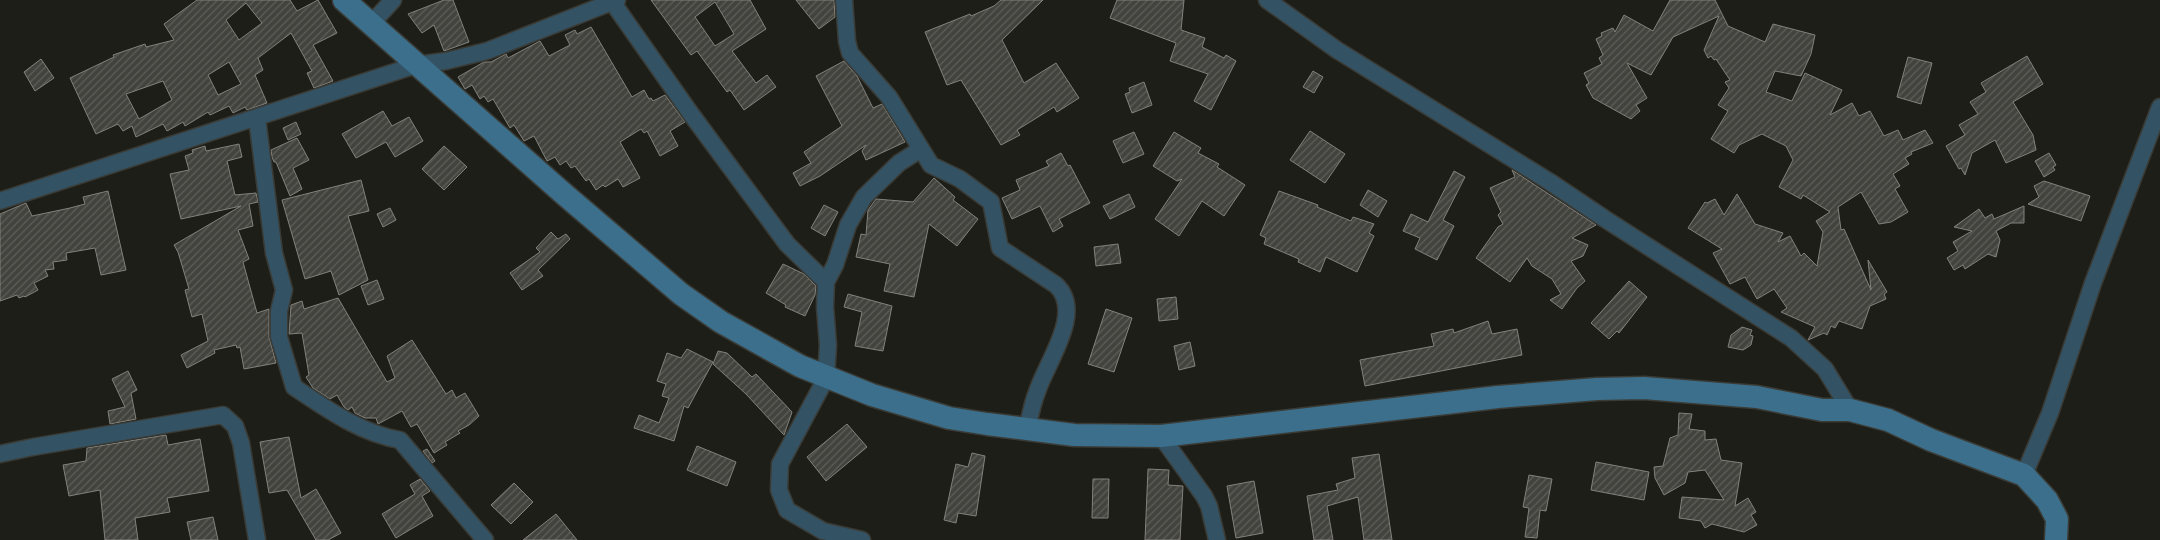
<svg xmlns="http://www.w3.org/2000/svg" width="2160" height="540" viewBox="0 0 2160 540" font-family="Cabin,sans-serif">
  <defs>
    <pattern id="building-hatch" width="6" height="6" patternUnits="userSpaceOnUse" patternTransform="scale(1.25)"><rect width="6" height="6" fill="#43433e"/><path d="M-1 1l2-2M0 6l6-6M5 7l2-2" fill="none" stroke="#5e5e5a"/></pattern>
  </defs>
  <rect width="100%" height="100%" fill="#1e1e19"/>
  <!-- building -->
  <g fill="url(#building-hatch)" stroke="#82817c" fill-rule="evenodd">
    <path d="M197,0H290L297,11L318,0L337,33L313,45L333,81L314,88L307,73L312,71L291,33L258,58L263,70L255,75L267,103L247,110L245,107L233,113L229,106L210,115L208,112L185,126L183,122L167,131L163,124L136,137L132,126L123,131L118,124L96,134L70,78L114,57L113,55L145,44L146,47L174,40L164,24ZM246,3L262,23L239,40L226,20ZM229,62L241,84L218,95L208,75ZM163,81L172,100L139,119L126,94Z"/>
    <polygon points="444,0 453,0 469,42 444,51 434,25 422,33 408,14"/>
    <path d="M651,0H750L766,29L732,51L756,83L767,75L776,87L744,110L730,90L727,92L697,51L691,55ZM715,2L734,34L715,46L695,17Z"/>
    <polygon points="796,0 834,0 835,17 819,29"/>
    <polygon points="1001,0 1043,0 1002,40 1024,83 1056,63 1079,98 1057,112 1054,107 1017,130 1020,135 1001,145 961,80 947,85 925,32 970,14 971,16 994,6"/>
    <polygon points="1117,0 1184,0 1181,30 1205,38 1202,47 1224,58 1226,55 1236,61 1211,110 1194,101 1208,74 1170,61 1176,43 1110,18"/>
    <polygon points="1670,0 1715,0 1728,26 1765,42 1773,24 1815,35 1811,54 1801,76 1775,71 1766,92 1792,101 1805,73 1842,90 1830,115 1852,103 1859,116 1870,111 1884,136 1898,130 1903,140 1925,130 1933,143 1911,152 1912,154 1905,158 1909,164 1893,174 1900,186 1895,189 1908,212 1891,222 1879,224 1861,192 1838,207 1841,230 1844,229 1871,290 1868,260 1887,292 1884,294 1886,299 1870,306 1862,329 1839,321 1835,328 1831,326 1827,335 1824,333 1808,340 1815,327 1781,312 1787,308 1774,289 1757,299 1745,277 1730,284 1713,253 1722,249 1688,228 1705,202 1707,203 1715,199 1724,215 1737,194 1755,224 1783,233 1778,242 1790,236 1801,256 1804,253 1817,266 1823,232 1816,221 1830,212 1803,195 1801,199 1779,187 1793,160 1786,146 1762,134 1739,145 1734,153 1711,139 1728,111 1718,105 1729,88 1725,82 1730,80 1716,59 1714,60 1711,56 1708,58 1704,50 1719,16 1673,37 1651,75 1627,63 1647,98 1636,105 1640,111 1631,119 1593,98 1586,85 1589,83 1584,73 1602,64 1599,58 1603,55 1596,39 1602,36 1601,33 1613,28 1615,32 1624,15 1653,31"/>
    <polygon points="591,27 632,97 644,90 649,99 651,98 653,101 665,95 685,122 670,131 678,146 660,156 647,131 644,133 641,129 620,142 640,178 623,187 618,179 605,187 603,185 596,190 589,179 586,181 575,166 571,168 566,161 560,165 555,157 547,161 534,136 524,141 514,125 510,128 493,99 488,102 484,96 480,99 472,85 465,89 458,77 484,62 491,62 506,54 508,58 540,41 549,56 570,45 565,35 575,30 577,34"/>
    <polygon points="2027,56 2043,84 2013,102 2033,135 2036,150 2006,163 1995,140 1972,153 1965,175 1961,168 1959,169 1946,146 1965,135 1959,125 1978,114 1970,102 1986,92 1981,83"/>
    <polygon points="1908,57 1932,63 1921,104 1897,97"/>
    <polygon points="41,59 54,78 35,91 24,72"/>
    <polygon points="844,61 857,76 873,108 882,104 905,142 866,160 862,151 866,145 820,176 800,186 793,173 811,163 804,152 842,126 816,76"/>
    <polygon points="1313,71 1323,77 1314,93 1303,87"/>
    <polygon points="1144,82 1152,105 1132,113 1125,94 1130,92 1129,88"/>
    <polygon points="383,111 392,126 409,117 423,141 395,157 386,142 356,158 342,134"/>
    <polygon points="296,122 301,134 288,140 283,128"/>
    <polygon points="1310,131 1345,154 1325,183 1290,160"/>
    <polygon points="1134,132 1144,154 1123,163 1113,141"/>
    <polygon points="1174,132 1201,148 1198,153 1219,164 1217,167 1245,185 1224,216 1202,201 1179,236 1155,219 1182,179 1177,181 1153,166"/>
    <polygon points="297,138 309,160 293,168 302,189 290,196 276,162 274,162 272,157 271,150"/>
    <polygon points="239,144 242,157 227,161 235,195 256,193 258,202 249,204 253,226 238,230 249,259 243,262 257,313 269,309 269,337 276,363 244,369 240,347 237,348 236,345 214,350 215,353 187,368 181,355 208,341 202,314 192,317 185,290 189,289 178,252 174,245 241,206 181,219 170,174 189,170 185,156 193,153 192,150 205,146 206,151"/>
    <polygon points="444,146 467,167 444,190 422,169"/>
    <polygon points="1061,153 1068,166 1070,165 1090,203 1059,219 1063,226 1053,232 1040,206 1012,219 1002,198 1020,190 1016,180 1049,166 1046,161"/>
    <polygon points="2049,153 2056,165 2053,167 2055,170 2044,177 2035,161"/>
    <polygon points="1512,170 1596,225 1572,238 1588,245 1583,256 1571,261 1585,281 1577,288 1562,309 1550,300 1561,294 1552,279 1532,266 1527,258 1510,282 1476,258 1498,227 1503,224 1498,215 1501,212 1490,188 1515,177"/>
    <polygon points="1454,171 1465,177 1443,220 1454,226 1437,260 1415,249 1420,238 1403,231 1411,214 1428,222"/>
    <polygon points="934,178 955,197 953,200 978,219 957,246 929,224 914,297 884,291 890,264 856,257 861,234 866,235 868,210 876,199 913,202"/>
    <polygon points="361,180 369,211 348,216 368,280 339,295 331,271 305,279 282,200"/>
    <polygon points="2044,181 2090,196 2081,221 2028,204 2039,197 2034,186"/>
    <polygon points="1368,190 1387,201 1378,217 1360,205"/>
    <polygon points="108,191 126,270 101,275 95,248 66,253 67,260 53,262 54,269 45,270 48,276 34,283 38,290 25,297 24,296 19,298 17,295 0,301 0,214 26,203 32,216 70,208 85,204 83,197"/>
    <polygon points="1279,191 1318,205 1317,207 1351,221 1353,217 1374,224 1369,233 1374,236 1357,272 1326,257 1320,272 1298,262 1299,259 1264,244 1266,238 1260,235"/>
    <polygon points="1129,194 1135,207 1110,219 1103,206"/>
    <polygon points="824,205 838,212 825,236 811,228"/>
    <polygon points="2024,206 2024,223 2011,223 1996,231 2000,240 1996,257 1988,254 1965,269 1963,265 1954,270 1947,258 1958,251 1953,242 1972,231 1954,227 1979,209 1985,218 1992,214 1994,219"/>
    <polygon points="390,208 396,220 383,227 377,214"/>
    <polygon points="551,232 558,239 566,234 570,239 538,270 543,276 522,290 510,273 540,252 536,248"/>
    <polygon points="1118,244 1121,263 1096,266 1094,247"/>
    <polygon points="783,264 804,274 816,286 815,295 805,316 785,307 786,305 766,293"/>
    <polygon points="377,280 384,299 368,305 361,286"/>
    <polygon points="1629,281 1647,297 1619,333 1617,331 1609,339 1591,323"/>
    <polygon points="848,294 892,306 883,351 855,346 862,312 844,307"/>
    <polygon points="1176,297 1178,319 1159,321 1157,299"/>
    <polygon points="338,298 387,382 395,378 387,356 412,340 446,394 452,390 456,398 465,393 479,416 469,425 458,431 460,433 445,442 447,445 434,453 417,424 411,427 402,411 378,424 376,418 365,418 355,413 352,407 348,410 344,407 337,395 330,399 313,388 306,377 309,375 302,333 289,334 291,305 302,301 304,309"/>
    <polygon points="1106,309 1132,318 1114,372 1088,364"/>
    <polygon points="1488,321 1492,334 1517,329 1522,355 1365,386 1360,360 1434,346 1431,334 1453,329 1454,333"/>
    <polygon points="1742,327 1752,330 1750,335 1753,336 1751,345 1743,350 1728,347 1731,335"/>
    <polygon points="1190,342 1195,366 1179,370 1174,346"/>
    <polygon points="687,349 713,362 688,408 684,406 674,441 634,428 639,415 659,423 669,398 662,396 666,384 657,381 667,353 681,358"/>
    <polygon points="718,351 727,353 752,377 756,374 792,412 784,435 746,394 713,364"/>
    <polygon points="128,371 137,390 131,393 136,419 110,424 108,411 125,407 112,379"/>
    <polygon points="1679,413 1692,414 1689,429 1705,431 1705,440 1716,439 1721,460 1742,463 1735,506 1748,498 1756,512 1751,515 1757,525 1744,532 1712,524 1705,528 1701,521 1679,518 1682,497 1724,500 1705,470 1688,472 1685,483 1664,495 1655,478 1654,467 1663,466 1670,438 1678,435"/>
    <polygon points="847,424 867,447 826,481 807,457"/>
    <polygon points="166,435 168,445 200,439 209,491 167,498 170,512 135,518 138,540 105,540 100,490 69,496 63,465 86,461 87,448"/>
    <polygon points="289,437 301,498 316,489 341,533 328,540 316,540 287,490 269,493 260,442"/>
    <polygon points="697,446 736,462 727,486 687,470"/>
    <polygon points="427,449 435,461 432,463 423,451"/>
    <polygon points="972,453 985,456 976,516 958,513 956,523 944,520 956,464 968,467"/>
    <polygon points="1379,454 1392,540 1364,540 1358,497 1327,506 1333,540 1314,540 1307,496 1338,490 1336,484 1355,478 1352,458"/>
    <polygon points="1596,462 1649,472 1644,500 1591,490"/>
    <polygon points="1148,469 1169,470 1168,485 1183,486 1180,540 1145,540"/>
    <polygon points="1529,475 1552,479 1546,511 1540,510 1537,538 1525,537 1529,508 1523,507"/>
    <polygon points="420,479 430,491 422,496 433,516 396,538 382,514 415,494 410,485"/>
    <polygon points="1093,479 1109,479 1108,518 1092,518"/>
    <polygon points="1254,481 1263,533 1236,538 1227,486"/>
    <polygon points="514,483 533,502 511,524 491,505"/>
    <polygon points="556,514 577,540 523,540"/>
    <polygon points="213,517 218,540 191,540 187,522"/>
  </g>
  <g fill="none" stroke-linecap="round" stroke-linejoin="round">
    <defs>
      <g id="street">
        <path d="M844,0L847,41L850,53L889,97L931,165L960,179L991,202L1000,248L1056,285C1085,312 1046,363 1037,392C1032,404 1030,417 1027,430"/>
        <polyline points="1267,0 1337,50 1550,182 1605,219 1791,338 1825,369 1850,410"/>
        <polyline points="613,3 691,114 787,244 826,282"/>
        <polyline points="371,24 393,0"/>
        <path d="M257,118L274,253L284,290L279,311V337L294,387C327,409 360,433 400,440L485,540"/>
        <polyline points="0,201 416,65 446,61 487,51 617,0"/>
        <polyline points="1161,436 1204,496 1209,506 1217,540"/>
        <polyline points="0,454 33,447 223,415 235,426 241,443 257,540"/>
        <polyline points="2024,475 2050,413 2093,283 2160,107"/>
        <polyline points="862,540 823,531 787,510 779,490 780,464 826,378 828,345 825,307 826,282 835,265 848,225 864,197 899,163 921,149"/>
      </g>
      <polyline id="secondary" points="344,0 564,194 681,294 721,322 800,366 872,395 949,418 987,424 1074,435 1161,436 1498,397 1597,389 1644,388 1757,397 1822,410 1850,410 1888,420 1931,440 2024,475 2047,500 2057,519 2056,540"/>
    </defs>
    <!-- street casing -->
    <use href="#street" stroke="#3b3b36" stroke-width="19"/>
    <!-- secondary casing -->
    <use href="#secondary" stroke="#3b3b36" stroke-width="25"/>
    <!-- street -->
    <use href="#street" stroke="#335264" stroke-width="16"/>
    <!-- secondary -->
    <use href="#secondary" stroke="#3b6f8c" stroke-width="22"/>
  </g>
</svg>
